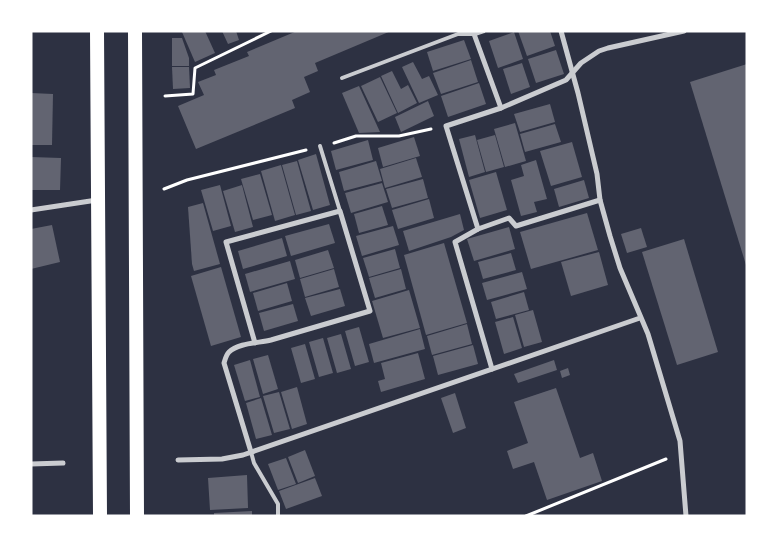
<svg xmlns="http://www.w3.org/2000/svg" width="778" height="547" viewBox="0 0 778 547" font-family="'Source Serif 4',serif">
  <rect width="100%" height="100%" fill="#2d3142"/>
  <!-- building -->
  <g fill="#626471">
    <polygon points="183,31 205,31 215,53 195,62 182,32"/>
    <polygon points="222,31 236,31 239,40 228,44"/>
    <polygon points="297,31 391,31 315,63 318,71 304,77 310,92 292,100 295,108 196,149 178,106 204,95 198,82 216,75 214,70 249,56 247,52"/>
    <polygon points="518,31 550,31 555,46 527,56"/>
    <polygon points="514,32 523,59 498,68 489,41"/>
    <polygon points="172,38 182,38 189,58 189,66 172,66"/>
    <polygon points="464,40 471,59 433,71 427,52"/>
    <polygon points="556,50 564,74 536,83 528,59"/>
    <polygon points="471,60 478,82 441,94 433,73"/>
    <polygon points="413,62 422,79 429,76 438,95 419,103 402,67"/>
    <polygon points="522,63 530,87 511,94 503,69"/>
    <polygon points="747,64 747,265 746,265 690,82"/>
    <polygon points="172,67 189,67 190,88 173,89"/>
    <polygon points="392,71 401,89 408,85 417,103 398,113 381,76"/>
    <polygon points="380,77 397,113 378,122 361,86"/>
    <polygon points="479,83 486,104 448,117 441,96"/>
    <polygon points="359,86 380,132 359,133 342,93"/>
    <polygon points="31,93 53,94 52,145 31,145"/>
    <polygon points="428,101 434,116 401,132 395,117"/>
    <polygon points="550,104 555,122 520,132 514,114"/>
    <polygon points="515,123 526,161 505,167 494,129"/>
    <polygon points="555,124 561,142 525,152 520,134"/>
    <polygon points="475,135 485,172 469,177 459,139"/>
    <polygon points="495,135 504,167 486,172 477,140"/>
    <polygon points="414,137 420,156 383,167 378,148"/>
    <polygon points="368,140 373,160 336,170 331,151"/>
    <polygon points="572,142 582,177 551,186 540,151"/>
    <polygon points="316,154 330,205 313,210 298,160"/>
    <polygon points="31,157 61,158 60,190 31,190"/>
    <polygon points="416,158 422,177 385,188 380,169"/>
    <polygon points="536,160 547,199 534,202 537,212 521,216 511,180 524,176 521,165"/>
    <polygon points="297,161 311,211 296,215 282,165"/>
    <polygon points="376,161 382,181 344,191 339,172"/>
    <polygon points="281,165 295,215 275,221 261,171"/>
    <polygon points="496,172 507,210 480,218 469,180"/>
    <polygon points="260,174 272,215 253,220 241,179"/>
    <polygon points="423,179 428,198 392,208 386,189"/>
    <polygon points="584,180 589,198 559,207 554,189"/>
    <polygon points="382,183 388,202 351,213 345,193"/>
    <polygon points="220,185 231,226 213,231 201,190"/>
    <polygon points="242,185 253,227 235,232 223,191"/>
    <polygon points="429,199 434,218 398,229 392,210"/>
    <polygon points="203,203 220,264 194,271 192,264 188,207"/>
    <polygon points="382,206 388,225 359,233 354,214"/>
    <polygon points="587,213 598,250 531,269 520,232"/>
    <polygon points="460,214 464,230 451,237 409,251 403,231"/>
    <polygon points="329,224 335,243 291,256 285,236"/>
    <polygon points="52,225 60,262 31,269 31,229"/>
    <polygon points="393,226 399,245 362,256 356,236"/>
    <polygon points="509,227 515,249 474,261 467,239"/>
    <polygon points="641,228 647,247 627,253 621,234"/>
    <polygon points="282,238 287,256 243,269 238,251"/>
    <polygon points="684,239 718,352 677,365 642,252"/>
    <polygon points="444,243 467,323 426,335 404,255"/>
    <polygon points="395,249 400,268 369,277 363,258"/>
    <polygon points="328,250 334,268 300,278 295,260"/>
    <polygon points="599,252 608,285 571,296 561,262"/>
    <polygon points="511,253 516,270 483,279 478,262"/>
    <polygon points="290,261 295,279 250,292 245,274"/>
    <polygon points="221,267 241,337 211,346 191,276"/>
    <polygon points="334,269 339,287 305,297 300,279"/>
    <polygon points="401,269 406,289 375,298 369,278"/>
    <polygon points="522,272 527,289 487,300 482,283"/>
    <polygon points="287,283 292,301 258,311 253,293"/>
    <polygon points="340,289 345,306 311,316 305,298"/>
    <polygon points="409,290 420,328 383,338 372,301"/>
    <polygon points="524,292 529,310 496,319 491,302"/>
    <polygon points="293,304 298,321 264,331 259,313"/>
    <polygon points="533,310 542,342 524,347 515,315"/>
    <polygon points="513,317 522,348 504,354 495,322"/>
    <polygon points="467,324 472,344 432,355 427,336"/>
    <polygon points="359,327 369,362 355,366 345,331"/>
    <polygon points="420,329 425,349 374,363 369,344"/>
    <polygon points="341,334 351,369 337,373 327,338"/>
    <polygon points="323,338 333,373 319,377 309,342"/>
    <polygon points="305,344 315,379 301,383 291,348"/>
    <polygon points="473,345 478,364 438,375 433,356"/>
    <polygon points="418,353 425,379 381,392 378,381 385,379 381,363"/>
    <polygon points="268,355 278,389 263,394 253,359"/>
    <polygon points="250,360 260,397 245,401 234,365"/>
    <polygon points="554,360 557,370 518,383 514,374"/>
    <polygon points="568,368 570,375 562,378 560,371"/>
    <polygon points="297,387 307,424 292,429 281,392"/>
    <polygon points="556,388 580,458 593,453 602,481 547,500 534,462 513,469 507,451 528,443 514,402"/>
    <polygon points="279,392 290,429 274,433 263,396"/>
    <polygon points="455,393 466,428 453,433 441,398"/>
    <polygon points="261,398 272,435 256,439 246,403"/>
    <polygon points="305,450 315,476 298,483 288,457"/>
    <polygon points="286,458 296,484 278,490 268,464"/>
    <polygon points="247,475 248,508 210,510 208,478"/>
    <polygon points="315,478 322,496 286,509 279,491"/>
    <polygon points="252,511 252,516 214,516 214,513"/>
  </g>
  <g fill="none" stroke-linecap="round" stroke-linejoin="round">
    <!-- path -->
    <g stroke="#fff" stroke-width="3">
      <polyline points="165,96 193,94 195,68 271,31"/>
      <polyline points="334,143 356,136 399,136 431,129"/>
      <polyline points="164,189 187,180 306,150"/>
      <polyline points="526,516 666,459"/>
    </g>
    <!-- service -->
    <g stroke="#caccd0" stroke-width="4">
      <polyline points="342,78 458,34 474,34"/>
      <polyline points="320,146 340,211"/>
      <polyline points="251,452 254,463 278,504 278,516"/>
    </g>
    <!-- minor -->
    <g stroke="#caccd0" stroke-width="5">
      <polyline points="483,31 474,34 501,108"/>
      <polyline points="561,31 578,93 597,174 600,200 610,236 620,268 648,334 680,441 686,516"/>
      <polyline points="31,210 97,200"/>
      <polyline points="478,229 446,126 501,108 566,80 581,63 599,51 608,48 684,31"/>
      <polyline points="492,369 455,242 478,229 509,218 516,226 600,200"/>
      <path d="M251,452L224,363C225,360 226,355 229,352C238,343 259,343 271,340L370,311L340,211L226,242L255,343"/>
      <polyline points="178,460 222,459 243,455 640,318"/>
      <polyline points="31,464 63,463"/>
    </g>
    <!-- trunk -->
    <g stroke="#fff" stroke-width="14">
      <polyline points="97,31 100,516"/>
      <polyline points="135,31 137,516"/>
    </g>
  </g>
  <!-- border -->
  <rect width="778" height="547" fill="none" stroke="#ffffff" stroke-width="65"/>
</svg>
